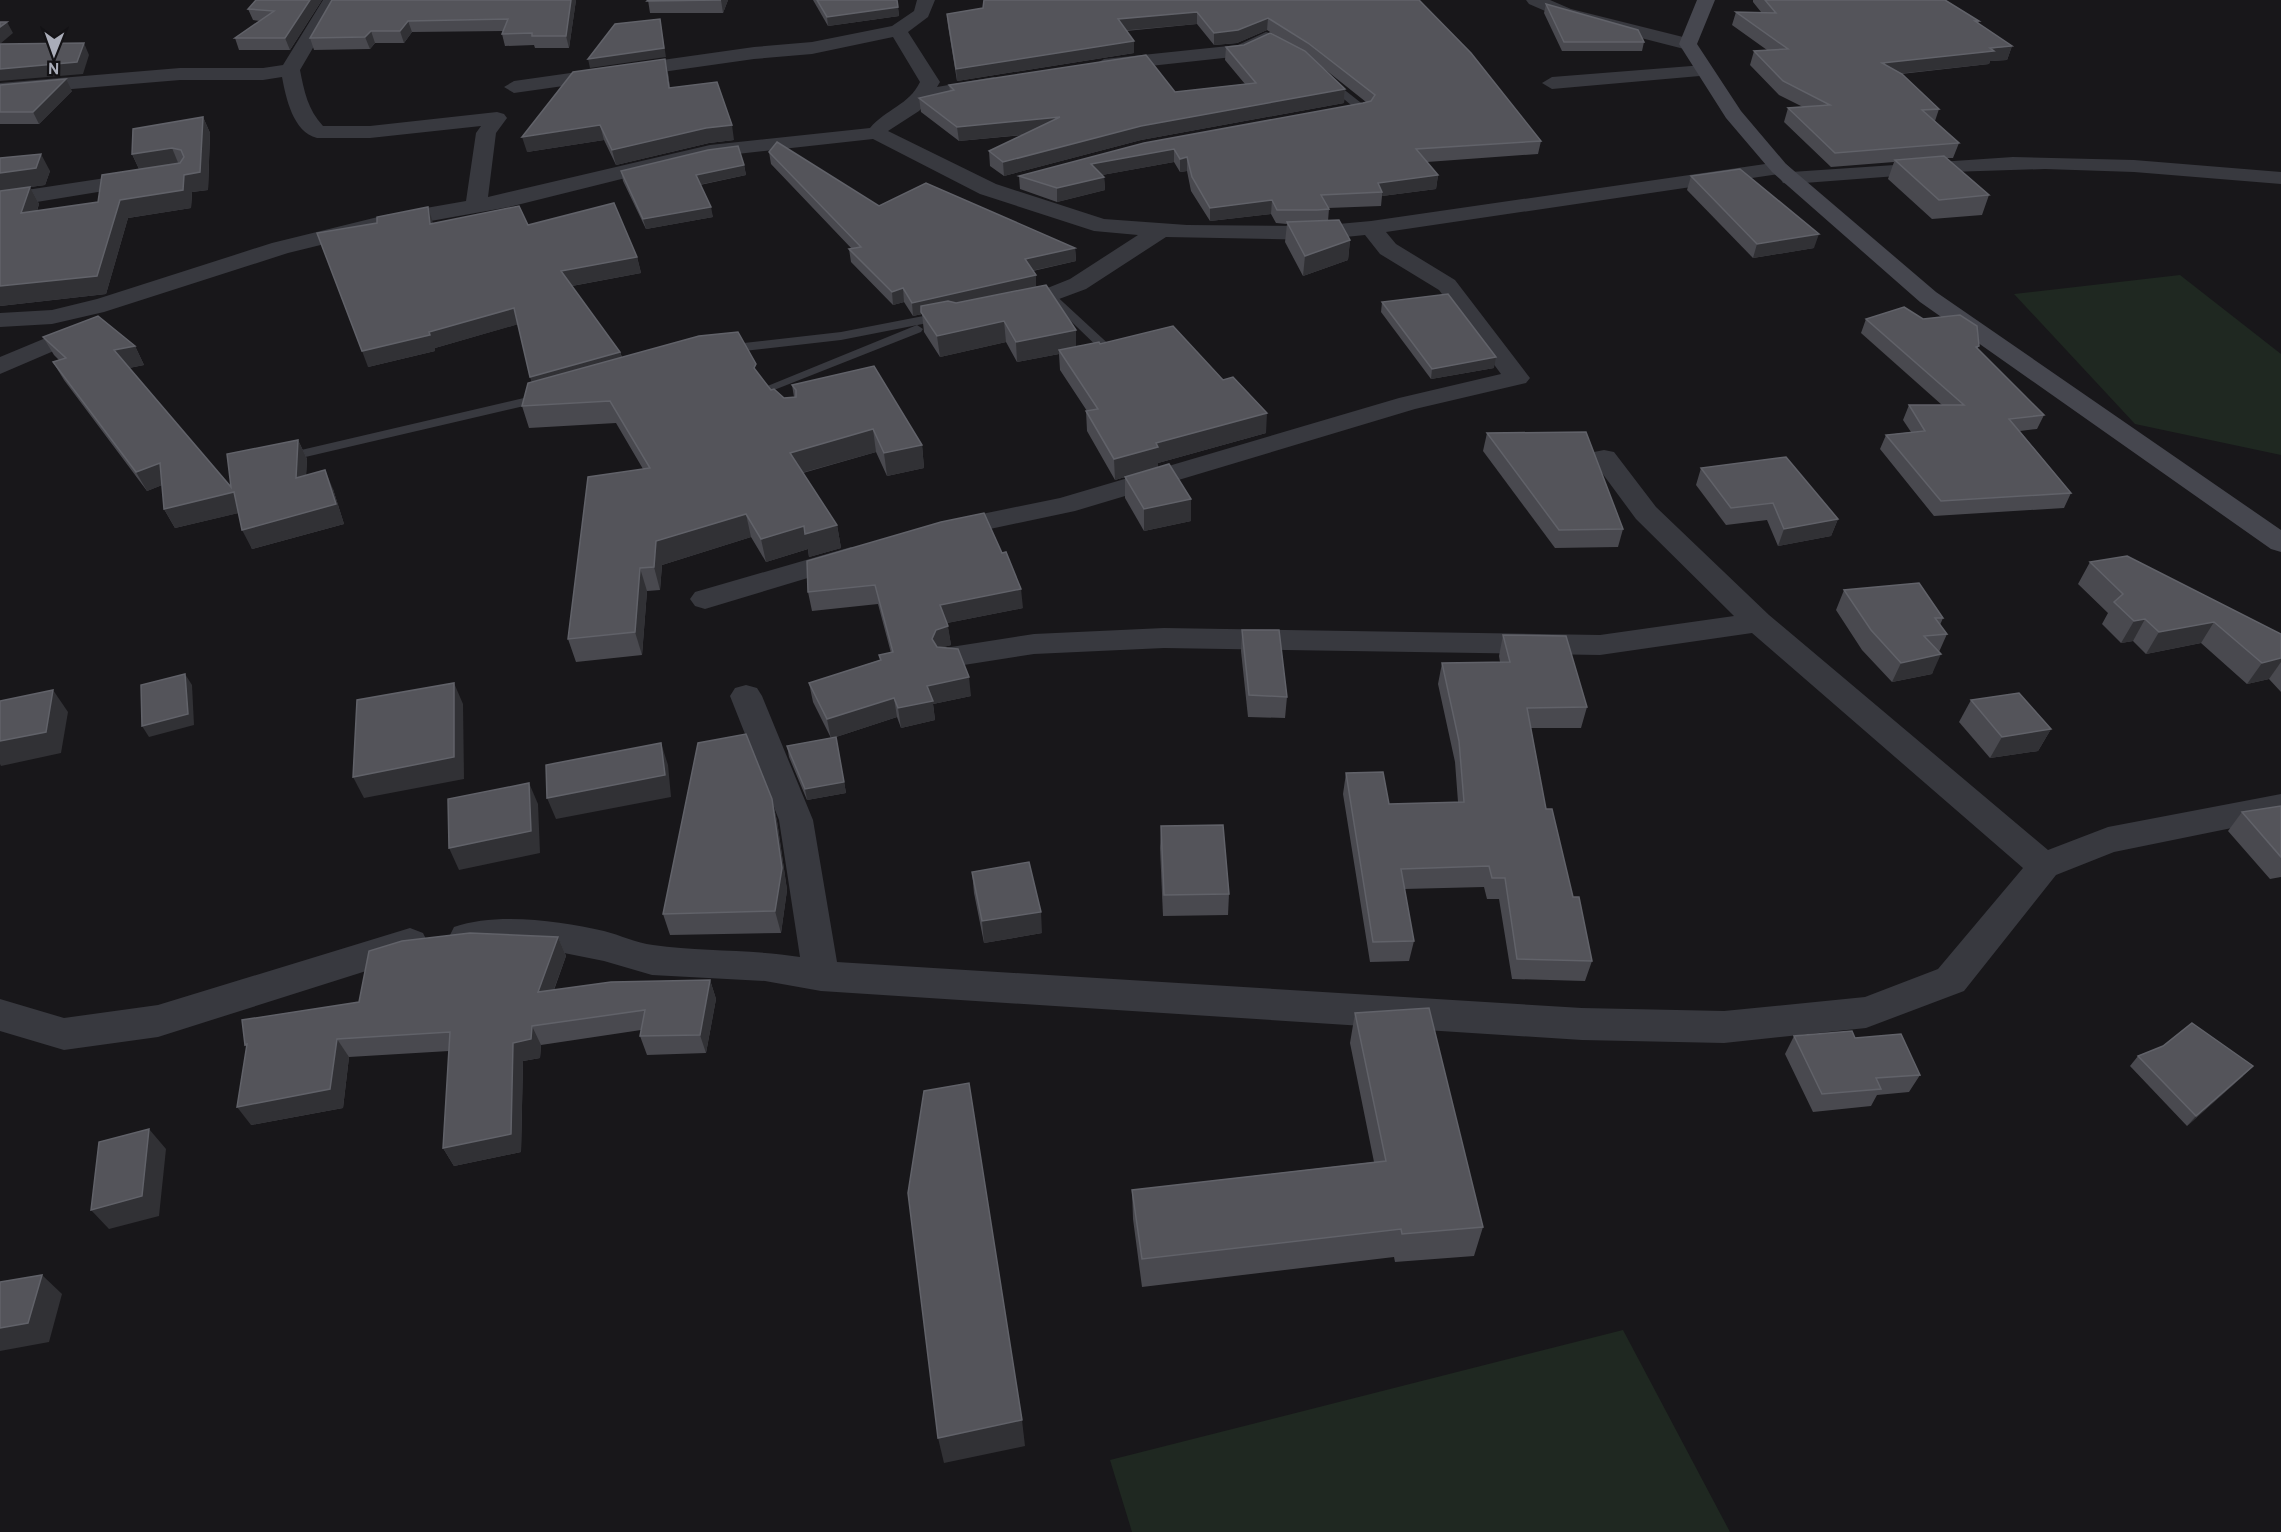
<svg xmlns="http://www.w3.org/2000/svg" width="2281" height="1532" viewBox="0 0 2281 1532" font-family="Overpass,sans-serif">
  <rect width="100%" height="100%" fill="#18171a"/>
  <!-- green -->
  <g fill="#1f2821">
    <polygon points="2180,275 2281,354 2281,455 2135,424 2014,294"/>
    <polygon points="1623,1330 1730,1532 1132,1532 1110,1460"/>
  </g>
  <g fill="none" stroke-linecap="round" stroke-linejoin="round">
    <!-- lane -->
    <g fill="#38393f" fill-rule="evenodd">
      <polygon points="1326,80 1332,80 1365,106 1365,110 1357,110 1326,84"/>
      <polygon points="1051,291 1115,350 1115,356 1107,356 1047,298 1045,295"/>
      <polygon points="944,312 950,316 948,319 841,340 726,353 720,349 726,345 841,332"/>
      <polygon points="917,325 923,329 921,332 774,390 785,402 784,405 774,405 760,389"/>
      <polygon points="545,393 550,394 550,400 284,462 277,458 284,454"/>
    </g>
    <!-- street -->
    <g fill="#38393f" fill-rule="evenodd">
      <path d="M323,0H341L300,70C304,91 308,110 323,126H370L497,112L504,114L507,118L496,133L488,197L710,145L870,128C886,109 909,105 920,82L893,37L812,54L754,59L514,93L504,87L514,81L754,47L812,42L892,26L914,11L917,0H935L928,17L908,32L940,82L937,87L994,77L1004,83L994,89L929,100L919,111L888,131L996,184L1104,219L1187,225L1316,226L1371,221L1779,162L1786,164L1790,168L1786,172L1779,174L1386,232L1396,244L1455,280L1530,378L1526,383L1415,409L1075,511L943,539L933,536L929,530L933,524L1060,498L1399,398L1501,374L1439,290L1380,254L1365,235L1316,240L1166,237L1086,289L1051,302L1009,310L1001,308L997,303L1001,298L1045,289L1070,279L1138,235L1094,231L980,194L873,139L710,157L509,207L386,229L288,253L104,312L52,324L0,327V313L52,310L97,299L272,243L386,215L466,201L476,133L481,126L370,138H317C293,132 286,98 282,77L263,80H180L0,95V83L180,68H263L283,65Z"/>
      <polygon points="1526,0 1550,0 1571,9 1695,40 1697,44 1688,50 1559,17 1529,4"/>
      <polygon points="1266,32 1273,34 1275,38 1273,42 1242,56 1104,71 1094,65 1104,59 1238,45"/>
      <polygon points="1704,65 1711,67 1714,71 1711,75 1552,89 1542,83 1552,77"/>
      <polygon points="2013,157 2134,160 2281,172 2281,184 2134,172 2045,169 1950,172 1791,184 1783,183 1780,178 1783,173 1791,172"/>
      <polygon points="145,172 153,173 156,178 153,183 0,208 0,194"/>
      <polygon points="89,320 98,322 101,327 98,332 0,374 0,357"/>
      <path d="M1604,450L1614,452L1656,507L1769,615L2048,850L2108,827L2281,794V818L2114,852L2056,875L1964,991L1866,1028L1724,1043L1582,1040L821,991L765,981L652,975L604,961L539,948L467,951L454,947L449,937L454,927C498,912 560,921 604,931C620,935 636,943 653,945C702,952 751,949 800,957L779,820L730,696L735,688L746,685L757,688L762,696L813,820L837,962L1582,1008L1724,1011L1865,997L1938,969L2023,868L1752,633L1600,655L1164,648L1034,654L951,667L940,664L936,657L940,650L951,647L1034,634L1164,628L1600,635L1734,616L1636,519L1591,458L1594,452Z"/>
      <polygon points="851,547 861,550 865,556 861,562 705,609 695,606 690,599 695,592"/>
      <polygon points="410,928 423,933 428,943 423,953 158,1037 64,1050 0,1031 0,999 64,1018 158,1005"/>
    </g>
    <!-- secondary -->
    <polygon fill="#46474f" fill-rule="evenodd" points="1697,0 1715,0 1697,44 1741,111 1786,164 1936,292 2281,530 2281,552 2271,549 1920,302 1772,172 1726,118 1679,44"/>
  </g>
  <!-- wall -->
  <g fill="#49494f">
    <polygon points="322,0 290,50 239,50 235,38 260,21 253,20 248,9"/>
    <polygon points="332,0 576,0 569,48 535,48 534,45 505,46 502,34 503,31 412,32 404,43 375,43 370,49 314,50 310,38"/>
    <polygon points="648,0 728,0 723,13 650,13"/>
    <polygon points="813,0 897,0 899,16 828,26"/>
    <polygon points="1419,0 1541,141 1538,154 1427,162 1438,175 1436,189 1382,196 1381,206 1328,208 1329,209 1328,221 1350,240 1348,260 1303,276 1285,242 1287,224 1276,223 1271,214 1210,221 1191,191 1187,171 1180,172 1174,162 1102,175 1104,177 1105,190 1057,202 1020,189 1019,176 1366,102 1317,63 1345,89 1344,103 1141,140 1004,176 990,166 989,151 1023,135 959,141 921,112 919,98 950,91 949,85 1175,92 1245,84 1225,60 1226,47 1244,45 1279,38 1267,30 1237,43 1214,45 1197,24 1126,31 1134,41 1134,53 957,81 948,26 947,14"/>
    <polygon points="1753,0 1945,0 1979,21 1978,24 2012,46 2007,60 1990,61 1989,64 1901,74 1939,109 1935,121 1959,143 1953,158 1946,158 1989,195 1982,215 1932,219 1888,179 1894,162 1831,167 1784,122 1788,108 1803,107 1779,95 1750,65 1754,51 1767,50 1732,25 1736,12 1761,12 1753,2"/>
    <polygon points="1546,4 1644,42 1642,51 1562,51 1544,13"/>
    <polygon points="668,73 670,88 734,140 709,143 616,165 604,140 527,152"/>
    <polygon points="0,85 72,91 39,124 0,124"/>
    <polygon points="203,117 210,133 208,190 192,192 191,208 128,218 106,294 0,306 0,158 50,171 45,185 30,187 39,204 37,211 98,202 139,169 132,154"/>
    <polygon points="769,152 879,206 1075,248 1076,261 1033,271 1036,275 1036,286 1076,330 1076,346 1100,344 1266,433 1158,463 1158,467 1115,480 1087,431 1086,411 1087,411 1060,370 1059,354 1017,362 1006,342 940,357 924,332 922,314 913,316 904,302 893,305 851,262 849,249 852,249 771,164"/>
    <polygon points="744,165 746,175 700,185 713,217 646,229 623,181 621,171"/>
    <polygon points="1691,176 1814,248 1753,258 1687,190"/>
    <polygon points="433,224 528,225 637,257 641,273 572,286 620,352 622,357 758,374 771,390 784,398 794,397 792,385 922,445 924,468 887,476 876,452 803,473 837,525 841,548 809,557 808,549 766,562 751,537 662,565 660,590 647,591 642,655 576,662 568,639 643,469 616,423 529,428 522,406 532,382 518,324 435,348 435,351 368,367"/>
    <polygon points="1382,302 1494,368 1431,379 1381,312"/>
    <polygon points="1866,319 1923,319 1979,346 1977,349 2044,415 2037,429 2020,431 2071,493 2064,508 1934,516 1880,449 1886,435 1911,432 1903,420 1909,405 1942,405 1861,333"/>
    <polygon points="43,337 135,346 144,365 129,368 231,487 298,440 307,459 306,475 333,489 344,524 252,549 238,513 175,528 164,509 162,485 147,491 64,380 53,362 59,360 54,355"/>
    <polygon points="1487,433 1623,529 1618,547 1555,548 1483,451"/>
    <polygon points="1701,468 1838,519 1831,536 1778,546 1767,520 1726,525 1696,485"/>
    <polygon points="1125,477 1191,499 1191,521 1144,531 1125,498"/>
    <polygon points="807,561 1023,608 947,623 951,645 943,647 971,696 933,704 935,720 901,728 897,717 836,737 846,793 807,800 789,757 787,746 831,738 813,702 809,683 880,660 879,655 891,653 878,604 812,611 808,592"/>
    <polygon points="2090,562 2281,634 2281,692 2269,679 2247,684 2201,643 2146,654 2133,641 2121,643 2102,624 2108,613 2078,584"/>
    <polygon points="1844,590 1943,618 1940,625 1947,634 1939,652 1932,674 1892,682 1862,650 1836,610"/>
    <polygon points="1242,630 1287,697 1285,718 1248,717 1241,651"/>
    <polygon points="1503,635 1587,707 1581,728 1531,728 1546,809 1592,961 1585,981 1512,979 1499,899 1487,899 1484,887 1404,889 1414,941 1409,961 1370,962 1343,794 1346,773 1389,804 1458,802 1455,762 1438,684 1442,663 1500,662 1499,656"/>
    <polygon points="1971,700 2051,729 2038,751 1990,758 1959,722"/>
    <polygon points="772,799 777,821 787,890 781,933 670,935 663,914"/>
    <polygon points="2281,806 2281,877 2270,879 2228,831 2242,812"/>
    <polygon points="1161,826 1229,894 1228,915 1163,916 1160,848"/>
    <polygon points="972,872 1042,933 984,943 974,893"/>
    <polygon points="558,937 566,956 554,990 710,980 716,999 706,1053 647,1055 640,1036 641,1030 541,1045 540,1058 523,1061 521,1152 454,1166 443,1148 449,1051 349,1057 343,1108 251,1125 247,1048 245,1045"/>
    <polygon points="1355,1013 1483,1227 1474,1256 1395,1262 1394,1257 1142,1287 1133,1219 1132,1190 1374,1162 1350,1043"/>
    <polygon points="1794,1036 1855,1038 1920,1075 1909,1092 1877,1095 1871,1106 1813,1112 1785,1054"/>
    <polygon points="2163,1046 2243,1076 2187,1126 2130,1066 2138,1056"/>
  </g>
  <!-- shaded-wall -->
  <g fill="#313135">
    <polygon points="310,0 322,0 290,50 285,38"/>
    <polygon points="571,0 576,0 569,48 566,36"/>
    <polygon points="721,0 728,0 723,13"/>
    <polygon points="898,7 899,16 828,26 827,17"/>
    <polygon points="1197,12 1197,24 1118,31 1118,19"/>
    <polygon points="1268,18 1267,30 1237,43 1214,45 1214,33"/>
    <polygon points="660,19 666,57 590,68 588,59"/>
    <polygon points="408,21 412,32 404,43 400,31"/>
    <polygon points="7,22 13,33 0,44 0,27"/>
    <polygon points="371,31 375,43 370,49 365,37"/>
    <polygon points="1134,41 1134,53 957,81 956,69"/>
    <polygon points="84,43 89,55 83,74 0,81 0,69"/>
    <polygon points="2012,46 2007,60 1990,61 1989,64 1878,76 1882,63"/>
    <polygon points="665,59 668,73 672,103 669,88"/>
    <polygon points="66,79 72,91 39,124 33,112"/>
    <polygon points="1345,89 1344,103 1141,140 1004,176 1003,162 1141,126"/>
    <polygon points="203,117 210,133 208,190 192,192 191,208 128,218 106,294 0,306 0,286 120,200 184,175"/>
    <polygon points="1060,117 1060,131 959,141 957,127"/>
    <polygon points="600,125 604,140 527,152 522,137"/>
    <polygon points="732,125 734,140 709,143 616,165 612,150 706,128"/>
    <polygon points="172,148 179,165 140,171 132,154"/>
    <polygon points="1174,149 1174,162 1091,177 1091,164"/>
    <polygon points="41,154 50,171 45,185 30,187 39,204 30,231 0,192 0,173"/>
    <polygon points="1187,157 1187,171 1180,172 1180,159"/>
    <polygon points="744,165 746,175 698,185 696,175"/>
    <polygon points="1438,175 1436,189 1382,196 1382,192 1378,183"/>
    <polygon points="1104,177 1105,190 1057,202 1057,188"/>
    <polygon points="1272,200 1271,214 1210,221 1210,208"/>
    <polygon points="428,207 433,223 435,240 430,224"/>
    <polygon points="711,207 713,217 646,229 643,219"/>
    <polygon points="1819,234 1814,248 1753,258 1757,244"/>
    <polygon points="1350,240 1348,260 1303,276 1305,256"/>
    <polygon points="1075,248 1076,261 1026,272 1025,259"/>
    <polygon points="637,257 641,273 566,287 561,271"/>
    <polygon points="1036,275 1036,288 921,312 922,314 913,316 912,303"/>
    <polygon points="903,288 904,302 893,305 892,292"/>
    <polygon points="514,308 519,324 435,348 435,351 368,367 362,351"/>
    <polygon points="1004,321 1006,342 940,357 937,336"/>
    <polygon points="1076,330 1076,351 1059,350 1059,354 1017,362 1016,342"/>
    <polygon points="135,346 144,365 124,369 114,350"/>
    <polygon points="620,352 625,368 535,393 530,377"/>
    <polygon points="1496,357 1494,368 1431,379 1432,369"/>
    <polygon points="1267,413 1266,433 1158,463 1158,467 1115,480 1114,459 1156,443"/>
    <polygon points="873,429 876,452 794,475 790,453"/>
    <polygon points="298,440 307,459 305,497 296,478"/>
    <polygon points="922,445 924,468 887,476 884,453"/>
    <polygon points="160,463 170,482 147,491 136,472"/>
    <polygon points="325,470 333,489 344,524 252,549 242,530"/>
    <polygon points="234,492 243,512 175,528 164,509"/>
    <polygon points="1191,499 1191,521 1144,531 1144,509"/>
    <polygon points="746,514 751,537 662,565 660,590 654,567 656,541"/>
    <polygon points="1838,519 1831,536 1778,546 1784,529"/>
    <polygon points="837,525 841,548 809,557 808,549 766,562 761,539 804,526"/>
    <polygon points="640,568 647,591 642,655 635,632"/>
    <polygon points="1021,589 1023,608 942,624 940,605"/>
    <polygon points="2145,619 2133,641 2121,643 2134,621"/>
    <polygon points="2214,622 2201,643 2146,654 2159,632"/>
    <polygon points="948,626 951,645 938,649 932,639 936,630"/>
    <polygon points="1941,654 1932,674 1892,682 1901,663"/>
    <polygon points="2281,658 2281,662 2269,679 2247,684 2262,663"/>
    <polygon points="185,674 192,685 194,725 149,737 142,726"/>
    <polygon points="969,677 971,696 933,704 935,720 901,728 898,708 927,686"/>
    <polygon points="454,683 463,704 464,779 364,798 353,777"/>
    <polygon points="53,690 68,712 61,753 1,766 0,764 0,741"/>
    <polygon points="894,698 897,717 836,737 846,793 807,800 805,789 831,739 827,719"/>
    <polygon points="2051,729 2038,751 1990,758 2002,737"/>
    <polygon points="661,743 668,765 671,797 556,819 547,798"/>
    <polygon points="529,783 538,804 540,853 459,870 449,848"/>
    <polygon points="772,799 777,821 787,890 781,933 775,911"/>
    <polygon points="1041,912 1042,933 984,943 982,921"/>
    <polygon points="558,937 566,956 546,1011 538,992"/>
    <polygon points="710,980 716,999 706,1053 700,1035"/>
    <polygon points="532,1026 541,1045 540,1058 523,1061 521,1152 454,1166 443,1148 513,1043"/>
    <polygon points="337,1039 349,1057 343,1108 251,1125 237,1107"/>
    <polygon points="2253,1066 2243,1076 2187,1126 2196,1116"/>
    <polygon points="149,1129 166,1149 159,1216 109,1229 91,1210"/>
    <polygon points="42,1275 62,1294 49,1342 0,1351 0,1328"/>
    <polygon points="1022,1420 1025,1446 944,1463 938,1438"/>
  </g>
  <!-- building -->
  <g fill="#54545a" stroke="#616269" stroke-width="1.5">
    <polygon points="256,0 310,0 285,38 235,38 274,11 248,9"/>
    <polygon points="332,0 571,0 566,36 532,36 532,33 502,34 508,19 408,21 400,31 371,31 365,37 310,38"/>
    <polygon points="648,0 721,0 647,1"/>
    <polygon points="817,0 897,0 898,7 827,17"/>
    <polygon points="984,0 1419,0 1471,53 1541,141 1416,149 1438,175 1378,183 1382,192 1321,195 1329,209 1317,210 1277,210 1272,200 1210,208 1192,177 1187,157 1180,159 1174,149 1091,164 1104,177 1057,188 1019,176 1144,143 1363,103 1371,101 1375,95 1308,43 1268,18 1238,30 1214,33 1197,12 1118,19 1134,41 956,69 947,14 983,8"/>
    <polygon points="1765,0 1945,0 1979,21 1975,21 2012,46 1990,48 1994,51 1882,63 1902,74 1939,109 1922,110 1959,143 1835,153 1788,108 1830,105 1783,81 1754,51 1788,49 1736,12 1776,13"/>
    <polygon points="1546,4 1638,30 1644,42 1564,42"/>
    <polygon points="660,19 664,48 588,59 615,24"/>
    <polygon points="0,22 7,22 0,27"/>
    <polygon points="1270,33 1305,51 1345,89 1141,126 1003,162 989,151 1060,117 957,127 919,98 954,90 949,85 1146,55 1175,92 1256,83 1226,47 1244,45"/>
    <polygon points="84,43 77,62 0,69 0,44"/>
    <polygon points="665,59 669,88 717,82 732,125 706,128 612,150 600,125 522,137 573,72"/>
    <polygon points="66,79 33,112 0,112 0,85"/>
    <polygon points="203,117 200,172 184,175 183,190 120,200 97,276 0,286 0,191 30,187 21,213 98,202 102,175 180,163 184,157 181,150 172,148 132,154 133,129"/>
    <polygon points="777,142 879,206 926,183 1075,248 1025,259 1036,275 912,303 903,288 892,292 849,249 861,247 769,152"/>
    <polygon points="738,146 744,165 696,175 711,207 643,219 621,171 708,150"/>
    <polygon points="41,154 36,168 0,173 0,158"/>
    <polygon points="1944,156 1989,195 1939,200 1895,160"/>
    <polygon points="1740,169 1819,234 1757,244 1691,176"/>
    <polygon points="614,203 637,257 561,271 620,352 530,377 514,308 429,332 430,335 362,351 317,233 377,223 377,217 428,207 430,224 519,206 528,225"/>
    <polygon points="1339,220 1350,240 1305,256 1287,222"/>
    <polygon points="1046,285 1076,330 1016,342 1004,321 937,336 921,312 921,306 948,301 956,303"/>
    <polygon points="1448,294 1496,357 1432,369 1382,302"/>
    <polygon points="1904,307 1923,319 1960,315 1977,326 1979,346 1976,347 2044,415 2009,419 2071,493 1941,501 1886,435 1925,431 1909,405 1964,405 1866,319"/>
    <polygon points="98,316 135,346 114,350 231,487 227,454 298,440 296,478 325,470 336,504 242,530 234,492 164,509 160,463 136,472 53,362 66,358 43,337"/>
    <polygon points="1173,326 1223,380 1233,377 1267,413 1156,443 1158,447 1114,459 1086,411 1098,409 1059,350 1099,342 1100,344"/>
    <polygon points="738,332 756,364 754,368 771,390 774,389 784,398 796,397 796,390 792,385 874,366 922,445 884,453 873,429 790,453 837,525 805,534 804,526 761,539 746,514 656,541 654,567 640,568 635,632 568,639 588,477 650,468 610,401 522,406 528,383 699,336"/>
    <polygon points="1586,432 1623,529 1559,530 1487,433"/>
    <polygon points="1786,457 1838,519 1784,529 1773,503 1731,508 1701,468"/>
    <polygon points="1169,464 1191,499 1144,509 1125,477"/>
    <polygon points="984,513 1002,553 1006,552 1021,589 940,605 948,626 936,630 932,639 937,647 958,649 969,677 927,686 933,701 898,708 894,698 827,719 809,683 881,660 879,655 893,652 875,585 808,592 807,561 941,522"/>
    <polygon points="2127,556 2281,634 2281,658 2262,663 2214,622 2159,632 2145,619 2134,621 2114,602 2123,594 2090,562"/>
    <polygon points="1919,583 1943,618 1935,618 1947,634 1924,636 1941,654 1901,663 1871,630 1844,590"/>
    <polygon points="1242,630 1279,630 1287,697 1249,695"/>
    <polygon points="1503,635 1566,636 1587,707 1527,708 1546,809 1552,809 1573,897 1579,897 1592,961 1517,959 1505,878 1492,878 1489,866 1401,869 1414,941 1373,942 1346,773 1383,772 1389,804 1464,802 1459,741 1442,663 1510,662"/>
    <polygon points="185,674 188,714 142,726 141,685"/>
    <polygon points="454,683 454,757 353,777 357,700"/>
    <polygon points="53,690 46,732 0,741 0,701"/>
    <polygon points="2019,693 2051,729 2002,737 1971,700"/>
    <polygon points="746,734 772,799 782,868 775,911 663,914 698,743"/>
    <polygon points="836,737 844,782 805,789 787,746"/>
    <polygon points="661,743 665,775 547,798 546,765"/>
    <polygon points="529,783 531,831 449,848 448,799"/>
    <polygon points="2281,806 2281,857 2242,812"/>
    <polygon points="1223,825 1229,894 1164,895 1161,826"/>
    <polygon points="1029,862 1041,912 982,921 972,872"/>
    <polygon points="470,933 558,937 538,992 611,982 710,980 700,1035 640,1036 645,1010 532,1026 531,1039 513,1043 511,1134 443,1148 450,1032 337,1039 330,1089 237,1107 247,1044 245,1045 242,1020 359,1002 369,951 402,941"/>
    <polygon points="1429,1008 1483,1227 1402,1234 1401,1229 1142,1259 1132,1190 1386,1161 1355,1013"/>
    <polygon points="2192,1023 2253,1066 2196,1116 2138,1056 2163,1046"/>
    <polygon points="1852,1031 1855,1038 1901,1034 1920,1075 1876,1078 1881,1089 1822,1094 1794,1036"/>
    <polygon points="969,1083 1022,1420 938,1438 908,1193 924,1091"/>
    <polygon points="149,1129 142,1196 91,1210 99,1142"/>
    <polygon points="42,1275 28,1323 0,1328 0,1282"/>
  </g>
  <!-- north arrow -->
  <g transform="translate(54 54) rotate(181)" stroke="#131215" stroke-width="4.5" paint-order="stroke">
  <path d="M0-4.5L10 22L0 15L-10 22Z" fill="#aaadb9"/>
  <text y="-9" font-size="16" font-weight="bold" text-anchor="middle" fill="#aaadb9">N</text>
  </g>
</svg>
